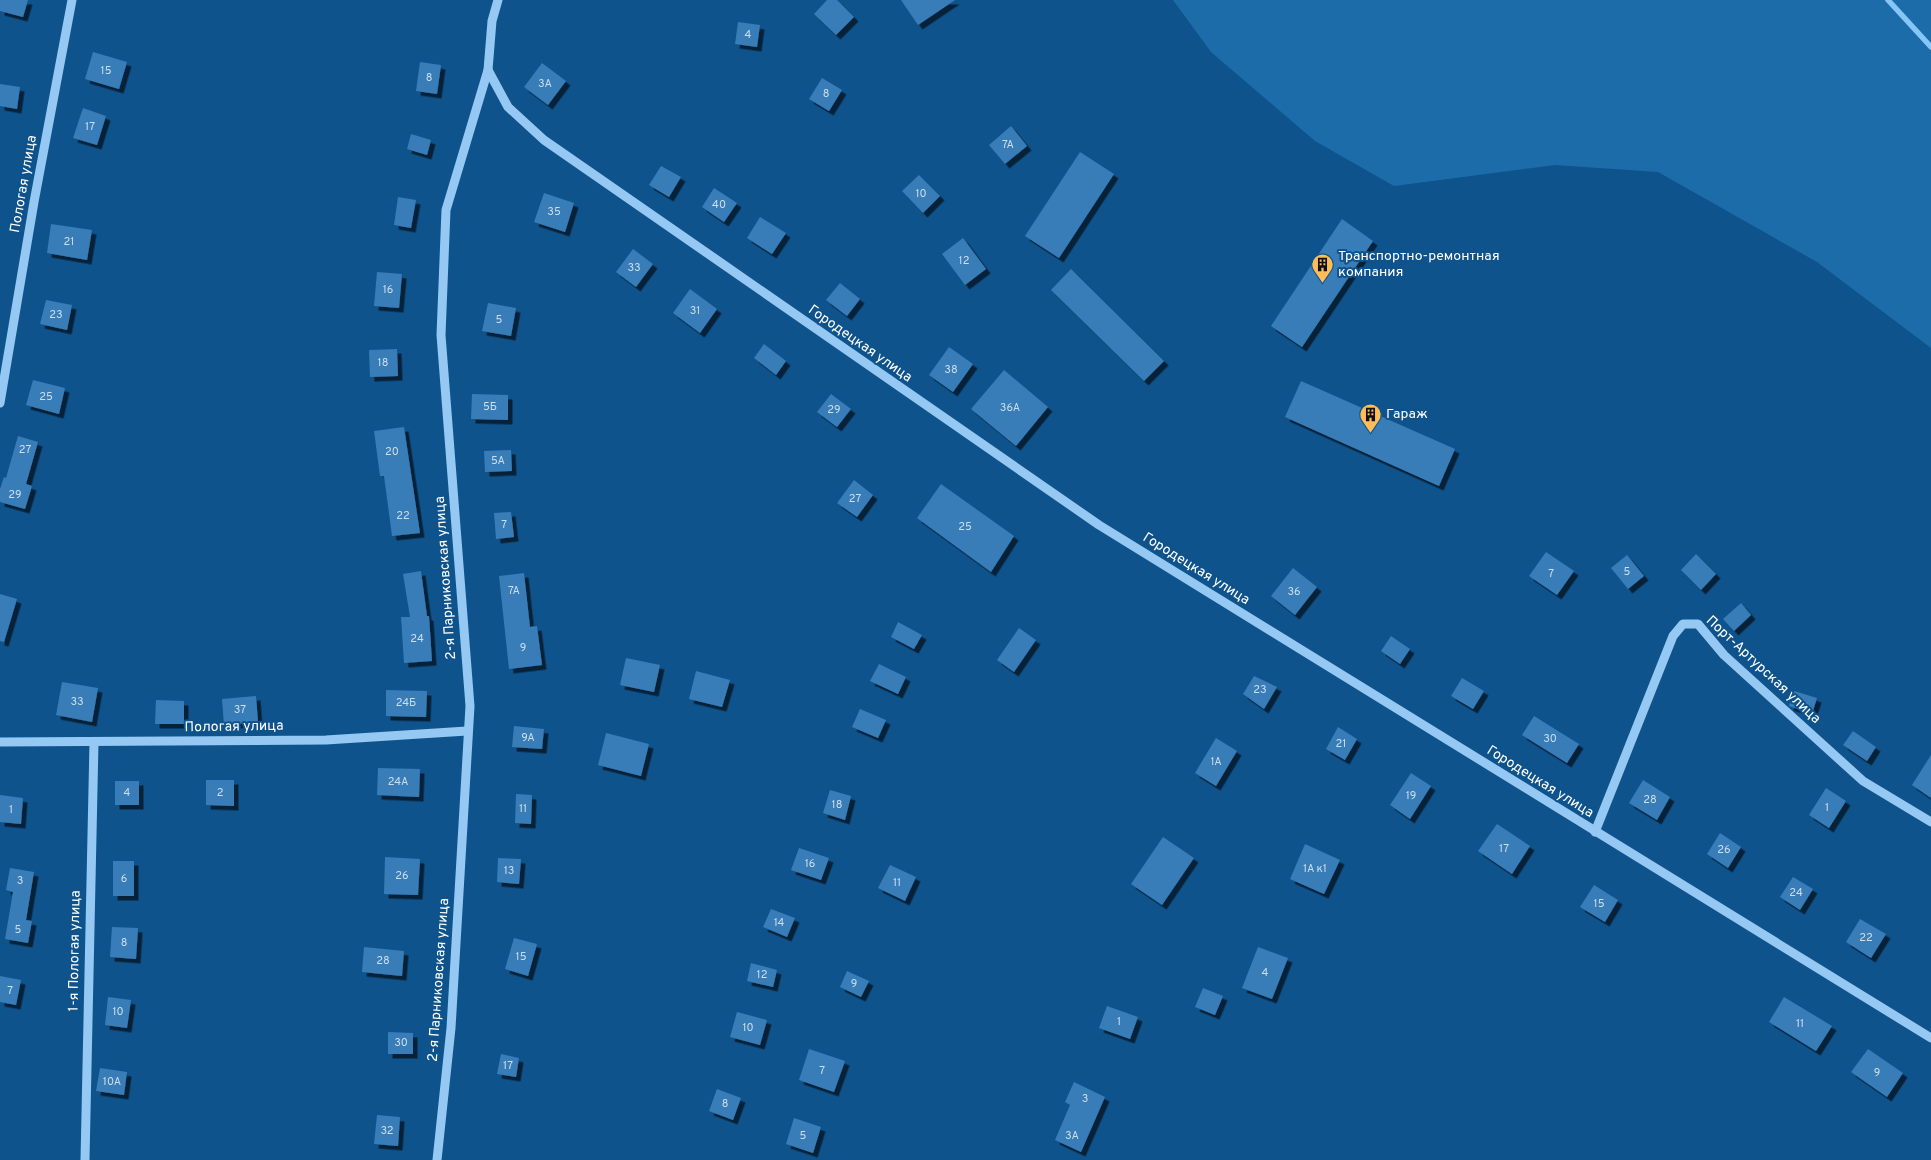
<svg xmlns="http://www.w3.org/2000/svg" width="1931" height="1160" viewBox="0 0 1931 1160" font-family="Overpass,sans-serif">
  <defs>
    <filter id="shadow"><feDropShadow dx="4.5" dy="4.5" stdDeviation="0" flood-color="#0009"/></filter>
  </defs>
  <rect width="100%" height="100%" fill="#0f538c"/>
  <!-- green -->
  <polygon fill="#1d6caa" points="1173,0 1931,0 1931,348 1817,262 1658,172 1555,165 1394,186 1315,141 1211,52"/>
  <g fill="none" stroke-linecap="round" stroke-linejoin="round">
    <!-- stream -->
    <polyline stroke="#86c6f7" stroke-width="5.5" points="1888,0 1931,47"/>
  </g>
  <!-- building -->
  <g fill="#377db7" filter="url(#shadow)">
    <polygon points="0,0 28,0 23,17 0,11"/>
    <polygon points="827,0 837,0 854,17 836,35 814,14"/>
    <polygon points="901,0 955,0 918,25"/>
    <polygon points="738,22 760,25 757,47 735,44"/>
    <polygon points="93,52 127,62 119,89 85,79"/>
    <polygon points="420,62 441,65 437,94 416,91"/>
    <polygon points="542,63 566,81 548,105 524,87"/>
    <polygon points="822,78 842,90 829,111 809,99"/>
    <polygon points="0,84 20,87 17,109 0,106"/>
    <polygon points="83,108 106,116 97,145 73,138"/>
    <polygon points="1011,126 1027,146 1005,164 989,145"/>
    <polygon points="411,134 431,140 427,155 407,149"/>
    <polygon points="1080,152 1114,174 1059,258 1025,236"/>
    <polygon points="661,166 681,177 669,197 649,185"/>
    <polygon points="919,175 940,196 923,213 902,191"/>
    <polygon points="714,188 737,203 724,222 702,207"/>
    <polygon points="544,193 574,203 565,232 534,222"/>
    <polygon points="398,197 416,200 411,228 394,225"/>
    <polygon points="760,217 786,233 772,254 747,238"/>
    <polygon points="1342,219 1373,241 1302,347 1271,326"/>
    <polygon points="51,224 92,230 87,260 47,253"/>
    <polygon points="963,238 986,269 965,285 942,254"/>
    <polygon points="633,249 653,264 636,287 616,272"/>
    <polygon points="1071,269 1164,361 1144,381 1051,290"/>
    <polygon points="377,272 402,274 399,308 374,306"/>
    <polygon points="840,283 860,299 847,316 826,300"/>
    <polygon points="690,289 717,309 700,333 673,313"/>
    <polygon points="46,300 72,305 67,330 40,324"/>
    <polygon points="488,303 516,308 511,336 482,331"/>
    <polygon points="764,344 786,361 776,375 754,358"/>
    <polygon points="949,347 973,364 953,392 929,375"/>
    <polygon points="397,349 398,376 370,377 369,350"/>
    <polygon points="1004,370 1048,407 1016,446 971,409"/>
    <polygon points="33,380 65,388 59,414 26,405"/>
    <polygon points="1301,381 1455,449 1439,486 1285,417"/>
    <polygon points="472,394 508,395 508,420 471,419"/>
    <polygon points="831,394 851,409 837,427 817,412"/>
    <polygon points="404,427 420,533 392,536 384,476 380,476 374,431"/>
    <polygon points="18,436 38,442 26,484 32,486 25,509 0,502 0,489 4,477 6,478"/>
    <polygon points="511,450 512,471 485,472 484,451"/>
    <polygon points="854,480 873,495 857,517 837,503"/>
    <polygon points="941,484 1014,536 991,572 917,518"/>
    <polygon points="511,512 514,537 496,539 494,513"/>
    <polygon points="1546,552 1574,571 1557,595 1529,576"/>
    <polygon points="1696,554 1716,574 1701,590 1681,570"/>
    <polygon points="1627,555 1644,576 1628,589 1611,568"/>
    <polygon points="1293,568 1317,587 1295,615 1271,596"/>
    <polygon points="421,571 427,616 429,616 432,661 404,663 401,617 410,617 403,574"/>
    <polygon points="524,573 530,627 537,626 542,665 509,669 499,576"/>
    <polygon points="0,594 17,599 4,642 0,641"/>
    <polygon points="1741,603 1751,615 1734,631 1723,619"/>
    <polygon points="898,622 922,635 914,649 891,637"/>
    <polygon points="1019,628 1036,640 1014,672 997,660"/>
    <polygon points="1391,636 1410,649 1400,664 1381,651"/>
    <polygon points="626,658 660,665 654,692 620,685"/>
    <polygon points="879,664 906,677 898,694 870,681"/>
    <polygon points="696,671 730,680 722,707 689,699"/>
    <polygon points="1254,676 1277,687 1264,709 1243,694"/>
    <polygon points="1462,678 1484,691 1473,709 1451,696"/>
    <polygon points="62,682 98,688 92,722 56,715"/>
    <polygon points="386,690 427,691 426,717 386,716"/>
    <polygon points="1794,691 1817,698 1812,714 1789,706"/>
    <polygon points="256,696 258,722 224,725 222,699"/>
    <polygon points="156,700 184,701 184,724 155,724"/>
    <polygon points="860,709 886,720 878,738 852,727"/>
    <polygon points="1534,716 1579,744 1567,763 1522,735"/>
    <polygon points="514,726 544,729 542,749 512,747"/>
    <polygon points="1338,727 1357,739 1345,760 1326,749"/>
    <polygon points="1853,731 1876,747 1867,761 1843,745"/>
    <polygon points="606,733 649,744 641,776 598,765"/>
    <polygon points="1216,738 1237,751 1216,786 1195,773"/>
    <polygon points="1931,755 1931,798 1912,785"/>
    <polygon points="378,768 420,769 419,797 377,795"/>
    <polygon points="1411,773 1431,786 1410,819 1390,805"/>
    <polygon points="206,780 234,780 234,806 206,805"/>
    <polygon points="1643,780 1670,797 1657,820 1629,803"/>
    <rect x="115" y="781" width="24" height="24"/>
    <polygon points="1826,788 1846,801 1829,828 1809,815"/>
    <polygon points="830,790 851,796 845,820 823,813"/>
    <polygon points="516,794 532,795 531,824 515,823"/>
    <polygon points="0,795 23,798 21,824 0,822"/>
    <polygon points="1497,824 1530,846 1512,874 1478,851"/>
    <polygon points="1720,833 1741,847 1728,868 1707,854"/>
    <polygon points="1163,837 1194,858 1162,905 1131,884"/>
    <polygon points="1305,844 1340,860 1324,894 1290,879"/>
    <polygon points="799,848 829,858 821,880 791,870"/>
    <polygon points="385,857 420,859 418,895 384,894"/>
    <polygon points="498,858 521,859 519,884 497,882"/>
    <rect x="113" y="861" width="21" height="35"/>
    <polygon points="890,865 916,877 905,901 878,888"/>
    <polygon points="10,868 34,872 26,920 32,921 28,943 5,939 13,892 6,890"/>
    <polygon points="1793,877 1813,889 1800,910 1780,897"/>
    <polygon points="1594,885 1618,900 1605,922 1580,907"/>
    <polygon points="771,909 795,918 787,937 763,927"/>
    <polygon points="1860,919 1886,934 1871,958 1846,942"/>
    <polygon points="112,927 138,928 136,959 110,957"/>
    <polygon points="514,938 537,944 528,976 505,969"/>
    <polygon points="364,947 404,951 402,976 362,972"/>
    <polygon points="1258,947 1288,958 1272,999 1242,988"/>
    <polygon points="751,963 777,970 773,987 747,981"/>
    <polygon points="847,971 869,981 861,997 840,987"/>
    <polygon points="0,976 21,980 16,1005 0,1002"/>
    <polygon points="1203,988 1223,996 1215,1015 1195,1007"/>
    <polygon points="108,997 131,1000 127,1028 105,1025"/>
    <polygon points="1784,997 1832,1026 1816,1051 1769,1022"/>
    <polygon points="1107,1006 1138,1017 1130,1039 1099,1028"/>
    <polygon points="737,1012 767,1020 760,1045 730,1037"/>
    <polygon points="388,1032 413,1033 413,1054 388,1054"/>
    <polygon points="809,1049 845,1061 834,1092 799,1080"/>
    <polygon points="1868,1049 1903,1073 1887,1097 1851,1072"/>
    <polygon points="501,1054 519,1058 516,1077 497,1074"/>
    <polygon points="100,1068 127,1072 124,1095 96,1091"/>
    <polygon points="1074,1082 1105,1097 1081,1152 1055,1140 1070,1105 1065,1102"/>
    <polygon points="717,1089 741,1098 733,1120 709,1111"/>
    <polygon points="377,1115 400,1117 398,1146 374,1144"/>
    <polygon points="794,1118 821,1127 813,1153 786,1144"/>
  </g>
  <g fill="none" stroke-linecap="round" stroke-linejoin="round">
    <!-- minor -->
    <g stroke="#95c9f3" stroke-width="9">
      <polyline points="488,70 508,107 544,140 1099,525 1931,1038"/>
      <polyline points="0,403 34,202 72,0"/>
      <polyline points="0,742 326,740 467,731"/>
      <polyline points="1595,832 1673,636 1683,624 1698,624 1724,655 1863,781 1931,822"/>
      <polyline points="85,1160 94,742"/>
      <polyline points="437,1160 451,1028 470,706 441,335 446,210 488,70 492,21 498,0"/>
    </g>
  </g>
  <!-- icons -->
  <defs>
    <symbol id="building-pin" viewBox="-11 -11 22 30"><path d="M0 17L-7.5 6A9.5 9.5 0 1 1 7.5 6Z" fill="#ffbd57" stroke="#0f538c"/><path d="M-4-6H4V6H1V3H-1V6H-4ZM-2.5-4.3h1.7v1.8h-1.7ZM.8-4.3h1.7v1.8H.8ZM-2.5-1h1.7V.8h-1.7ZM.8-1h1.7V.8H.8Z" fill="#111"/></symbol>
  </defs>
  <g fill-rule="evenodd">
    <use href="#building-pin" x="1310" y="252" width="25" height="34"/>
    <use href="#building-pin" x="1358" y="402" width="25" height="34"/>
  </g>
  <g text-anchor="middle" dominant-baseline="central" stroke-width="4" stroke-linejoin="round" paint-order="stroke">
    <!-- number labels -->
    <g font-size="11" fill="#cddeed">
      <text x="748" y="35">4</text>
      <text x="106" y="71">15</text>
      <text x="429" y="78">8</text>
      <text x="545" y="84">3А</text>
      <text x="826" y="94">8</text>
      <text x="90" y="127">17</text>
      <text x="1008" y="145">7А</text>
      <text x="921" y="194">10</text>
      <text x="719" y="205">40</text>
      <text x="554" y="212">35</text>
      <text x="69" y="242">21</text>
      <text x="964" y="261">12</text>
      <text x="634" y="268">33</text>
      <text x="388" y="290">16</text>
      <text x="695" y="311">31</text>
      <text x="56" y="315">23</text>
      <text x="499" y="320">5</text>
      <text x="383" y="363">18</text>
      <text x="951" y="370">38</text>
      <text x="46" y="397">25</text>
      <text x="490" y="407">5Б</text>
      <text x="1010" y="408">36А</text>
      <text x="834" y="410">29</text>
      <text x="25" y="450">27</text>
      <text x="392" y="452">20</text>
      <text x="498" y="461">5А</text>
      <text x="15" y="495">29</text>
      <text x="855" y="499">27</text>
      <text x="403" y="516">22</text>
      <text x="504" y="525">7</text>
      <text x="965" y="527">25</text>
      <text x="1627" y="572">5</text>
      <text x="1551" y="574">7</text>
      <text x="514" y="591">7А</text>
      <text x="1294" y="592">36</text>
      <text x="417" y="639">24</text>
      <text x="523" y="648">9</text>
      <text x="1260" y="690">23</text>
      <text x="77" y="702">33</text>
      <text x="406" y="703">24Б</text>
      <text x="240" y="710">37</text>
      <text x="528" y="738">9А</text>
      <text x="1550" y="739">30</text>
      <text x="1341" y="744">21</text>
      <text x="1216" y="762">1А</text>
      <text x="398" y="782">24А</text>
      <text x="127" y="793">4</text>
      <text x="220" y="793">2</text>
      <text x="1411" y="796">19</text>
      <text x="1650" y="800">28</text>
      <text x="837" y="805">18</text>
      <text x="1827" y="808">1</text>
      <text x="523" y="809">11</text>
      <text x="11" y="810">1</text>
      <text x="1504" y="849">17</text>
      <text x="1724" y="850">26</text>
      <text x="810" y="864">16</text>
      <text x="1315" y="869">1А к1</text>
      <text x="509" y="871">13</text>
      <text x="402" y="876">26</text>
      <text x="124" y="879">6</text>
      <text x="20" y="881">3</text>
      <text x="897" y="883">11</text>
      <text x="1796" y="893">24</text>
      <text x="1599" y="904">15</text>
      <text x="779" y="923">14</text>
      <text x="18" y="930">5</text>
      <text x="1866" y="938">22</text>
      <text x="124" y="943">8</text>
      <text x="521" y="957">15</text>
      <text x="383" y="961">28</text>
      <text x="1265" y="973">4</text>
      <text x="762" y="975">12</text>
      <text x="854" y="984">9</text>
      <text x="10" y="991">7</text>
      <text x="118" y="1012">10</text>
      <text x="1119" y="1022">1</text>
      <text x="1800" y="1024">11</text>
      <text x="748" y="1028">10</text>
      <text x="401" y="1043">30</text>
      <text x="508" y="1066">17</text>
      <text x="822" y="1071">7</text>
      <text x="1877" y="1073">9</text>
      <text x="112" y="1082">10А</text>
      <text x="1085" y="1099">3</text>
      <text x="725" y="1104">8</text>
      <text x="387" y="1131">32</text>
      <text x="803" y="1136">5</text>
      <text x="1072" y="1136">3А</text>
    </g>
    <!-- street labels -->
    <g font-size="14" fill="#fff" stroke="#0f538c">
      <text transform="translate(24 184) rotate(-80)">Пологая улица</text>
      <text transform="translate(860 344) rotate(35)">Городецкая улица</text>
      <text transform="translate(1196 569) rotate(32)">Городецкая улица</text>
      <text transform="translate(446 578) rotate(-94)">2-я Парниковская улица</text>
      <text transform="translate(1763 670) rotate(43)">Порт-Артурская улица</text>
      <text transform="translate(234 727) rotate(-1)">Пологая улица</text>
      <text transform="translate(1540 782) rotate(32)">Городецкая улица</text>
      <text transform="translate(75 951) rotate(-89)">1-я Пологая улица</text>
      <text transform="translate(439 980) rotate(-86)">2-я Парниковская улица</text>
    </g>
    <!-- poi labels -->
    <g font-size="14" fill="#fff" stroke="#0f538c" text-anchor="start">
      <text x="1338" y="256">Транспортно-ремонтная<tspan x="1338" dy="16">компания</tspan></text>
      <text x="1386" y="414">Гараж</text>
    </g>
  </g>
</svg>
